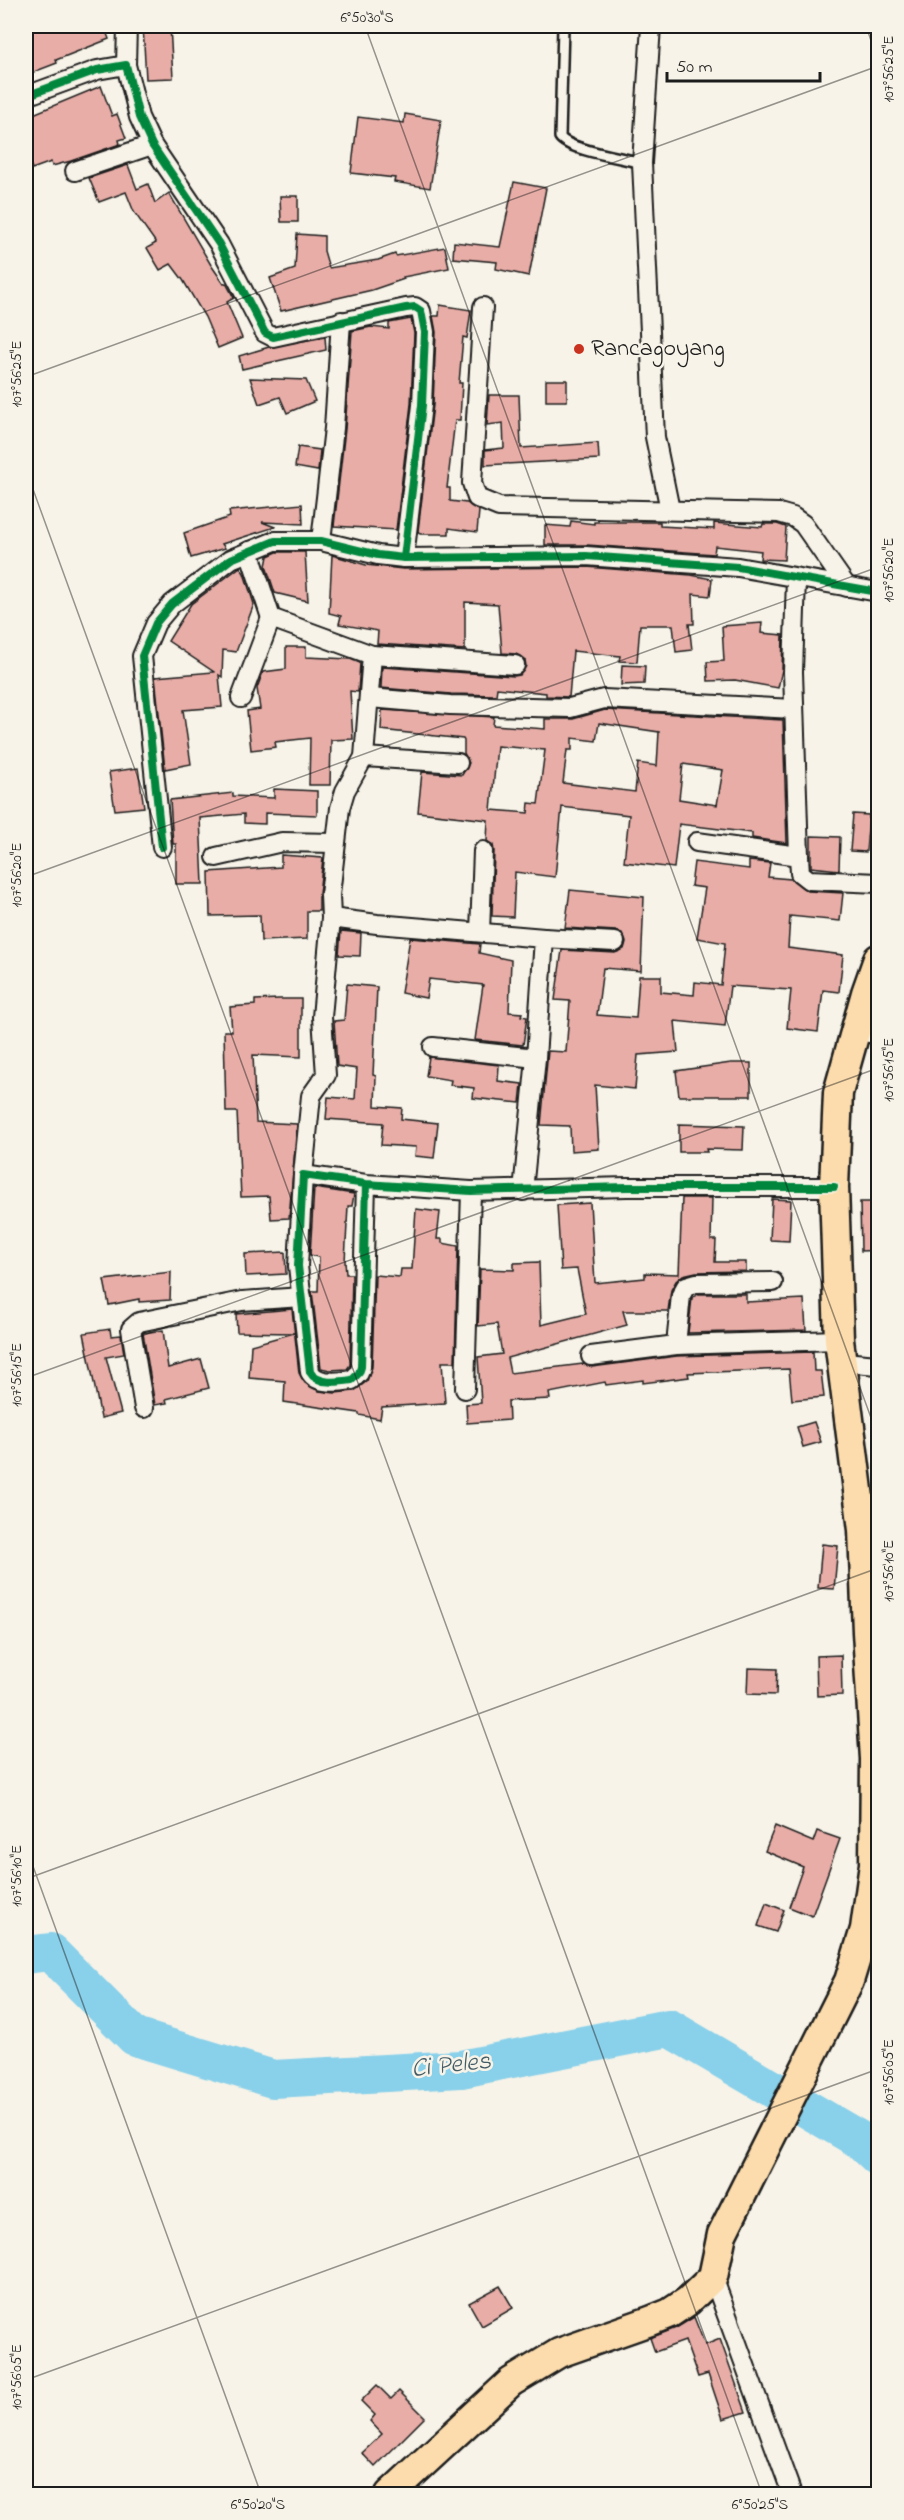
<svg xmlns="http://www.w3.org/2000/svg" width="904" height="2520" viewBox="0 0 904 2520" font-family="'Indie Flower',sans-serif">
  <rect width="100%" height="100%" fill="#f7f3e8"/>
  <filter id="ink" filterUnits="userSpaceOnUse"><feTurbulence type="fractalNoise" baseFrequency=".0167" numOctaves="2"/><feDisplacementMap in="SourceGraphic" scale="12" xChannelSelector="R" yChannelSelector="G"/><feConvolveMatrix kernelMatrix="1 2 1 2 8 2 1 2 1" color-interpolation-filters="sRGB"/></filter>
  <g filter="url(#ink)">
    <g fill="none" stroke-linecap="round" stroke-linejoin="round">
      <!-- river -->
      <polyline stroke="#89d0ea" stroke-width="38" points="26,1955 50,1952 135,2037 273,2079 461,2069 669,2028 860,2140 878,2157"/>
    </g>
    <!-- building -->
    <g fill="#e8ada7" stroke="#1c1c1c" stroke-width="1.5" fill-rule="evenodd">
      <polygon points="26,26 104,26 109,39 56,60 57,63 26,75"/>
      <polygon points="143,26 170,26 173,78 146,79"/>
      <polygon points="101,86 112,116 117,114 126,138 119,140 120,144 71,161 52,166 51,162 32,169 26,150 26,117"/>
      <polygon points="405,114 441,120 430,188 394,182 395,178 351,173 358,117 404,123"/>
      <polygon points="128,165 137,189 148,184 155,203 169,193 211,265 224,284 226,283 234,298 227,302 242,338 218,348 205,317 183,280 171,264 160,270 147,248 156,243 134,212 126,192 99,202 89,178"/>
      <polygon points="514,182 546,188 529,276 496,269 497,262 453,258 454,242 500,247"/>
      <polygon points="280,196 298,196 298,222 281,222"/>
      <polygon points="297,234 324,236 324,251 329,268 378,260 395,254 396,256 445,247 449,268 403,277 404,279 372,290 281,311 270,278 295,269"/>
      <polygon points="440,305 471,310 467,338 463,337 459,383 462,383 460,420 455,420 447,488 450,488 450,501 467,503 479,511 477,532 449,528 449,534 420,534 418,531 433,405 436,332 433,316 439,316"/>
      <polygon points="411,319 414,333 411,404 396,530 334,526 345,429 352,331 371,327 389,329 389,323"/>
      <polygon points="325,337 326,350 242,369 239,356 269,347"/>
      <polygon points="250,378 306,380 315,401 287,413 280,397 259,404"/>
      <rect x="546" y="380" width="21" height="21"/>
      <polygon points="489,395 519,395 521,448 598,443 599,459 485,465 485,450 504,448 503,423 487,425"/>
      <polygon points="298,447 320,450 318,471 295,467"/>
      <polygon points="302,504 303,524 262,522 275,527 222,544 225,548 191,558 184,533 230,517 229,511"/>
      <polygon points="571,521 594,524 594,522 660,522 660,526 714,529 714,523 762,527 763,524 777,524 786,527 784,560 760,559 761,551 715,546 714,554 587,545 545,545 545,525 570,527"/>
      <polygon points="277,552 305,552 308,601 275,593 266,566 268,556"/>
      <polygon points="332,555 366,565 403,569 586,567 691,575 712,579 710,596 693,594 694,624 689,624 692,650 676,652 673,625 640,625 637,662 619,661 620,656 573,651 569,697 546,696 546,693 497,688 496,695 451,694 381,688 382,667 514,676 520,675 526,666 525,660 516,654 502,653 498,604 465,602 465,650 377,644 378,631 339,624 341,616 329,613"/>
      <polygon points="240,567 244,573 254,604 236,652 223,650 222,677 219,675 222,707 183,710 191,764 165,769 155,677 214,672 168,641 191,604"/>
      <polygon points="762,623 761,633 783,635 782,670 778,688 735,680 708,681 707,662 724,661 722,626"/>
      <polygon points="286,647 306,647 306,657 350,659 360,663 358,692 350,691 353,739 331,740 330,785 309,785 310,738 275,742 276,747 251,750 247,711 260,709 257,688 263,672 286,669"/>
      <polygon points="622,665 645,666 644,684 621,685"/>
      <path d="M382,710L494,717L493,725L545,729V719H573L605,710L783,720L787,843L752,838V833L679,824L674,868L624,862L629,815L562,807L555,877L515,872L513,917L492,916L494,851L493,845L487,841L488,820L418,812L422,772L462,775L469,763L464,753V741L463,739L381,730ZM599,723L659,732L657,766L638,763L635,792L563,783L567,750H572V738L596,741ZM497,746L545,750L538,804L529,803L528,813L491,810ZM683,764L723,770L717,805L679,799Z"/>
      <polygon points="138,768 144,807 115,810 109,772"/>
      <polygon points="274,789 317,791 317,815 265,813 265,824 244,823 244,814 200,818 203,884 176,884 176,844 173,844 170,800 233,793 233,796 274,798"/>
      <polygon points="853,814 869,815 866,852 850,851"/>
      <polygon points="811,836 840,837 839,870 811,867"/>
      <polygon points="281,855 323,858 319,894 319,911 307,911 307,939 261,941 260,915 210,916 209,872 281,867"/>
      <polygon points="749,861 770,863 768,877 791,879 808,891 843,893 840,921 790,916 788,948 843,955 839,992 823,990 818,1032 787,1028 791,990 730,986 725,1026 675,1021 678,1052 638,1055 635,1089 595,1085 599,1149 571,1151 570,1126 541,1125 548,1051 566,1052 570,1001 555,1000 562,950 615,953 624,949 626,942 622,933 616,931 565,928 570,890 644,897 641,971 603,968 597,1015 636,1018 639,976 661,976 661,992 694,995 695,982 721,985 725,943 697,938 705,888 691,886 694,862 749,869"/>
      <polygon points="341,931 361,933 360,956 339,955"/>
      <polygon points="410,938 480,944 479,953 511,960 509,1012 522,1013 521,1016 527,1017 523,1045 475,1040 483,985 429,979 426,998 401,993"/>
      <polygon points="347,984 377,987 373,1075 376,1076 375,1106 402,1108 401,1119 438,1123 434,1158 415,1156 416,1147 381,1145 383,1123 326,1119 328,1097 355,1099 357,1069 337,1066 334,1021 344,1020"/>
      <polygon points="279,999 301,999 301,1057 253,1055 256,1122 297,1124 289,1218 271,1219 269,1196 241,1197 237,1112 226,1112 224,1031 232,1031 230,1007 255,1005 255,1000"/>
      <polygon points="429,1057 499,1065 498,1081 522,1084 520,1103 473,1098 474,1088 450,1085 451,1080 426,1076"/>
      <polygon points="731,1063 751,1063 751,1096 679,1096 676,1071"/>
      <polygon points="679,1124 744,1126 743,1150 706,1149 707,1152 679,1152"/>
      <polygon points="314,1188 354,1194 352,1206 348,1206 345,1261 346,1274 352,1274 350,1365 347,1369 330,1370 321,1368 312,1291 318,1291 319,1257 310,1255"/>
      <polygon points="682,1198 712,1198 711,1240 716,1240 715,1262 746,1262 746,1271 696,1272 683,1275 676,1281 671,1290 668,1311 623,1311 627,1325 507,1358 510,1373 583,1364 592,1367 677,1356 813,1352 814,1371 821,1371 824,1397 792,1400 789,1369 688,1373 689,1377 643,1383 643,1380 606,1385 605,1382 549,1393 550,1399 508,1401 509,1420 467,1423 466,1404 481,1403 478,1357 502,1354 497,1324 478,1326 480,1269 514,1270 514,1263 539,1262 541,1325 586,1314 577,1269 561,1270 557,1205 590,1203 595,1283 645,1278 645,1273 679,1274"/>
      <polygon points="772,1199 791,1200 789,1241 770,1240"/>
      <polygon points="860,1202 879,1202 879,1250 861,1251"/>
      <polygon points="416,1209 440,1212 437,1239 442,1239 442,1243 458,1246 455,1362 442,1362 445,1403 382,1407 380,1419 359,1415 359,1413 284,1402 285,1381 249,1378 251,1345 294,1333 237,1332 236,1314 292,1309 299,1373 305,1383 319,1391 335,1393 354,1391 367,1381 372,1367 375,1275 400,1277 401,1269 412,1269"/>
      <polygon points="285,1252 286,1274 246,1276 245,1254"/>
      <polygon points="171,1272 170,1300 139,1302 139,1299 109,1305 104,1280"/>
      <polygon points="698,1294 746,1294 746,1302 804,1299 806,1330 688,1333 692,1298"/>
      <polygon points="110,1329 111,1336 121,1335 124,1354 106,1357 121,1413 101,1418 84,1333"/>
      <polygon points="163,1330 168,1368 201,1359 209,1388 166,1399 167,1403 155,1405 143,1333"/>
      <polygon points="814,1422 821,1442 803,1447 797,1427"/>
      <polygon points="822,1544 838,1546 834,1589 818,1588"/>
      <polygon points="841,1655 842,1695 817,1696 816,1656"/>
      <polygon points="748,1668 777,1669 776,1695 747,1694"/>
      <polygon points="775,1826 813,1842 817,1831 840,1839 812,1916 789,1907 803,1867 765,1851"/>
      <polygon points="766,1903 784,1910 776,1932 758,1926"/>
      <polygon points="500,2286 513,2308 482,2326 469,2303"/>
      <polygon points="694,2317 705,2345 720,2339 746,2412 723,2419 708,2374 698,2377 685,2341 655,2352 650,2338 676,2328"/>
      <polygon points="377,2385 391,2399 399,2391 425,2417 375,2467 362,2453 382,2434 370,2421 375,2415 361,2401"/>
    </g>
    <g fill="none" stroke-linecap="round" stroke-linejoin="round">
      <defs>
        <path id="lane" d="M563,26L560,137C568,150 624,158 642,163"/>
        <g id="street">
          <polyline points="651,26 642,163 655,437 670,510"/>
          <polyline points="126,65 127,26"/>
          <polyline points="26,96 97,70 126,65 139,117 152,145 219,244 265,333 273,337 406,308 415,307 421,311 425,332 422,405 404,558"/>
          <polyline points="75,171 152,145"/>
          <polyline points="483,307 472,483 477,498 499,507 779,513 793,517 803,524 847,587"/>
          <polyline points="321,541 334,428 341,321"/>
          <polyline points="249,551 271,618 372,655 364,757 345,791 340,808 330,895 331,918 377,924 544,938 536,1058 523,1191"/>
          <polyline points="796,578 793,672 799,856"/>
          <polyline points="372,655 515,665"/>
          <polyline points="241,698 271,618"/>
          <polyline points="370,698 450,705 570,708 604,699 794,709"/>
          <polyline points="364,757 458,763"/>
          <polyline points="697,842 799,856 800,873 809,880 878,883"/>
          <polyline points="162,847 142,656 156,623 172,604 231,559 275,541 321,541 378,555 404,558 586,556 738,567 878,592"/>
          <polyline points="216,857 282,842 335,843"/>
          <polyline points="480,932 483,851"/>
          <polyline points="544,938 615,942"/>
          <polyline points="855,1031 878,1034"/>
          <polyline points="433,1047 536,1058"/>
          <polyline points="303,1175 311,1096 326,1075 322,1017 331,918"/>
          <path d="M366,1184L361,1367L359,1373L352,1380C339,1382 317,1385 310,1372L298,1266L303,1175L366,1184L471,1191L627,1187H834"/>
          <polyline points="676,1345 681,1295 686,1286 696,1283 773,1282"/>
          <polyline points="591,1356 676,1345 839,1340"/>
          <polyline points="843,1362 878,1365"/>
          <polyline points="465,1389 471,1191"/>
          <polyline points="144,1408 131,1329 139,1322 242,1301 302,1297"/>
          <polyline points="713,2277 792,2494"/>
        </g>
        <polyline id="primary" points="390,2494 511,2382 559,2353 650,2321 670,2313 688,2301 713,2277 722,2234 849,1981 865,1929 874,1864 875,1759 867,1632 863,1530 839,1340 834,1187 838,1093 866,993 878,959"/>
      </defs>
      <!-- lane casing -->
      <use href="#lane" stroke="#1c1c1c" stroke-width="14"/>
      <!-- street casing -->
      <use href="#street" stroke="#1c1c1c" stroke-width="22"/>
      <!-- primary casing -->
      <use href="#primary" stroke="#1c1c1c" stroke-width="33"/>
      <!-- lane -->
      <use href="#lane" stroke="#f7f3e8" stroke-width="9"/>
      <!-- street -->
      <use href="#street" stroke="#f7f3e8" stroke-width="18"/>
      <!-- primary -->
      <use href="#primary" stroke="#fcdcac" stroke-width="28"/>
      <defs>
        <g id="cycleway">
          <polyline points="26,96 97,70 126,65 139,117 152,145 219,244 265,333 273,337 406,308 415,307 421,311 425,332 422,405 404,558"/>
          <polyline points="162,847 142,656 156,623 172,604 231,559 275,541 321,541 378,555 404,558 586,556 738,567 878,592"/>
          <path d="M366,1184L361,1367L359,1373L352,1380C339,1382 317,1385 310,1372L298,1266L303,1175L366,1184L471,1191L627,1187H834"/>
        </g>
      </defs>
      <!-- cycleway casing -->
      <use href="#cycleway" stroke="#f7f3e8" stroke-width="11"/>
      <!-- cycleway -->
      <use href="#cycleway" stroke="#00873e" stroke-width="8"/>
    </g>
  </g>
  <!-- ticks -->
  <path fill="none" stroke="#1c1c1c" stroke-width="1.5" stroke-opacity="0.45" d="M365,26L878,1437M866,26L878,61M26,377L878,66M26,470L762,2494M26,877L878,567M26,1378L878,1068M26,1847L261,2494M26,1879L878,1568M26,2380L878,2069"/>
  <!-- markers -->
  <circle fill="#c8321e" stroke="#f7f3e8" stroke-width="2" cx="579" cy="349" r="6"/>
  <g text-anchor="middle" dominant-baseline="central" stroke-width="5" stroke-linejoin="round" paint-order="stroke">
    <!-- poi labels -->
    <g font-size="24" fill="#1c1c1c" stroke="#f7f3e8" text-anchor="start">
      <text x="591" y="349">Rancagoyang</text>
    </g>
    <!-- water labels -->
    <g font-size="26" font-style="italic" fill="#425b64" stroke="#f7f3e8">
      <text transform="translate(451 2066) rotate(-6)">Ci Peles</text>
    </g>
  </g>
  <!-- margin -->
  <rect width="904" height="2520" fill="none" stroke="#f7f3e8" stroke-width="66"/>
  <!-- scale -->
  <path d="M667 72v9h153v-9" fill="none" stroke="#1c1c1c" stroke-width="3"/>
  <text x="676" y="72" font-size="18" fill="#1c1c1c" stroke="#f7f3e8" stroke-width="4.5" paint-order="stroke">50 m</text>
  <rect x="33" y="33" width="838" height="2454" fill="none" stroke="#1c1c1c" stroke-width="2"/>
  <g font-size="15" text-anchor="middle" fill="#1c1c1c">
    <text x="367" y="22">6°50'30"S</text>
    <text transform="translate(888 69) rotate(-90)" y="5">107°56'25"E</text>
    <text transform="translate(16 374) rotate(-90)" y="5">107°56'25"E</text>
    <text transform="translate(888 570) rotate(-90)" y="5">107°56'20"E</text>
    <text transform="translate(16 875) rotate(-90)" y="5">107°56'20"E</text>
    <text transform="translate(888 1070) rotate(-90)" y="5">107°56'15"E</text>
    <text transform="translate(16 1375) rotate(-90)" y="5">107°56'15"E</text>
    <text transform="translate(888 1571) rotate(-90)" y="5">107°56'10"E</text>
    <text transform="translate(16 1876) rotate(-90)" y="5">107°56'10"E</text>
    <text transform="translate(888 2072) rotate(-90)" y="5">107°56'05"E</text>
    <text transform="translate(16 2377) rotate(-90)" y="5">107°56'05"E</text>
    <text x="258" y="2509">6°50'20"S</text>
    <text x="760" y="2509">6°50'25"S</text>
  </g>
</svg>
